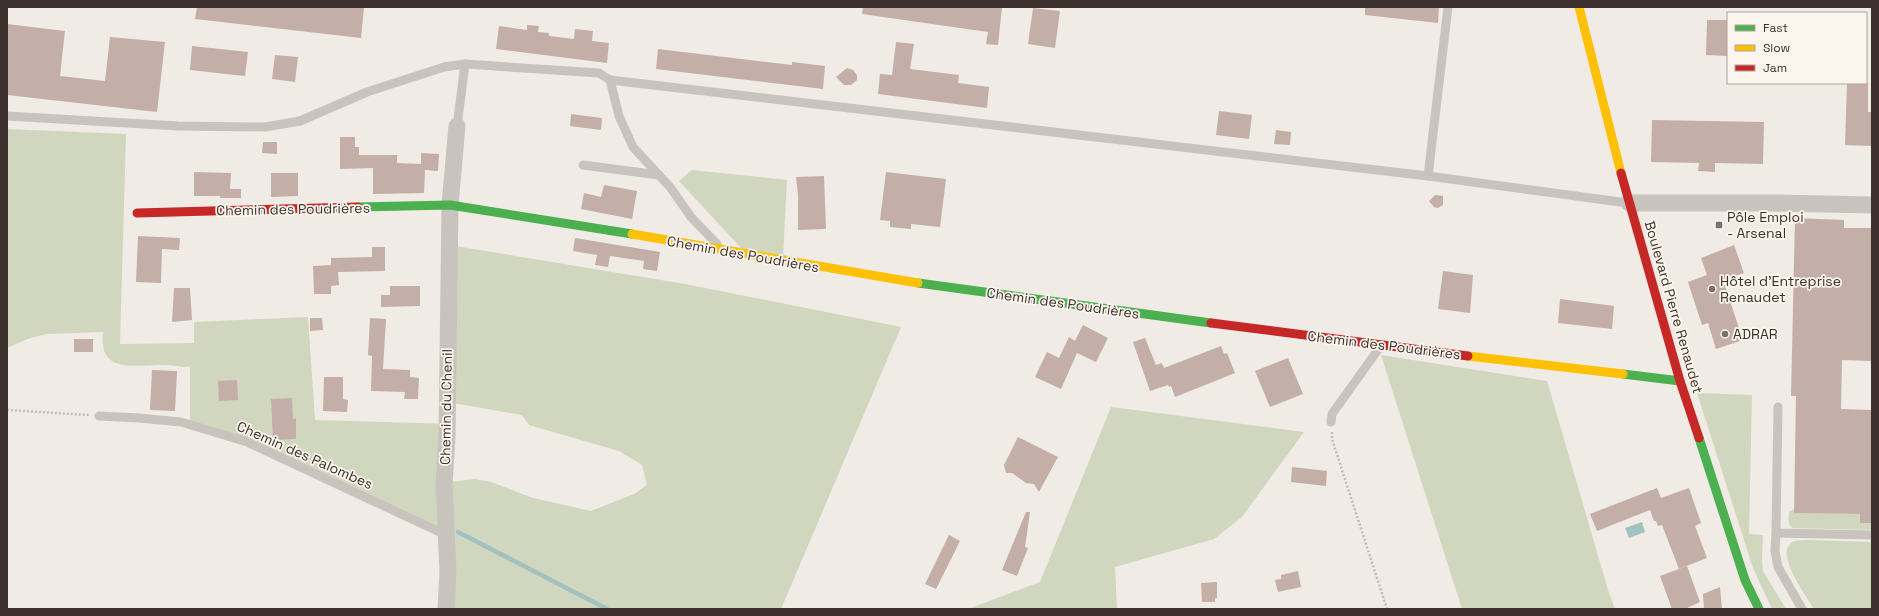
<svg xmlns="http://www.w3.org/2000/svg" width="1879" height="616" viewBox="0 0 1879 616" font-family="'Space Grotesk',sans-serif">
  <rect width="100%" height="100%" fill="#f0ebe5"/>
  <!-- green -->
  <g fill="#d1d6bf">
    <path d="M7,129L126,134L120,344L194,343V322L308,317L315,420L453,424L450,482L475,479L491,482L533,498L591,511L634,494L647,485L642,465L619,451L529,425L522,415L453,403L455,246L685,284L901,327L781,609H454L452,541L249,445L190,427V367C181,367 172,365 162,365C145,364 104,374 103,344C102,340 103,336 103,332L47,334L30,338L7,348Z"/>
    <polygon points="692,170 787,180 783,256 741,248 679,181"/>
    <polygon points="1381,355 1547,381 1609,593 1615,609 1462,609"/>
    <polygon points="1697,393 1752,395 1749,534 1763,535 1762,560 1763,571 1786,609 1772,609 1753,568"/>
    <polygon points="1111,407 1304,432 1242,517 1214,539 1115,567 1117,609 968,609 1040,582"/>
    <path d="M1794,509V513L1860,514V523H1872V530L1792,528C1788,523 1788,519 1789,512Z"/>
    <path d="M1808,540L1872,542V609H1814C1807,597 1771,549 1795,541C1799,540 1804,540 1808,540Z"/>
  </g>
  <!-- water -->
  <polygon fill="#a1c2c1" points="1642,522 1645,532 1629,538 1625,528"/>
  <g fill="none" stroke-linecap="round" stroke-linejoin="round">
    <!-- stream -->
    <polyline stroke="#a1c2c1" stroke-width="4.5" points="458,532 607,609"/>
  </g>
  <!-- building -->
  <g fill="#c3afa7">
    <polygon points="197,7 364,7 361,38 195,19"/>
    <polygon points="863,7 1002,7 998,45 986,44 988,32 862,14"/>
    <polygon points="1365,7 1439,7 1438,23 1365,15"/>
    <polygon points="1033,8 1060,11 1055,48 1028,44"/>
    <polygon points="1707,20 1728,20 1728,56 1706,55"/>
    <polygon points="7,24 65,31 60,76 105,81 110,37 165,42 157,112 7,95"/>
    <polygon points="527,25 539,26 538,32 549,33 549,36 574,39 575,29 593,31 592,41 609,43 607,63 496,49 499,26 527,30"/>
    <polygon points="896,42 914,44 910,69 959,75 958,83 989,87 987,108 878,94 880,74 892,75"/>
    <polygon points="192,46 248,52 245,76 190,70"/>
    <polygon points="658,49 792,65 792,62 825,66 823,89 656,69"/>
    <polygon points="275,55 298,57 295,82 272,79"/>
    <polygon points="847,68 853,70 857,75 857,80 851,85 844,85 836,77"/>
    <polygon points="1847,83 1868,83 1868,112 1872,112 1872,146 1845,145"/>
    <polygon points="1219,111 1252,115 1249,139 1216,135"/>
    <polygon points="571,114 602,118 601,130 570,126"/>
    <polygon points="1652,120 1764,122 1763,164 1715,163 1715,172 1698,171 1699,163 1651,162"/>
    <polygon points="1276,130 1291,132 1290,145 1274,144"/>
    <polygon points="340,137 355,137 355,147 359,147 359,155 397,155 397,163 421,164 421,153 439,154 438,171 425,170 424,193 373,194 373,168 340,169"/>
    <polygon points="263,142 277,142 277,154 262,153"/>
    <polygon points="194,172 231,173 230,189 241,189 241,198 220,198 220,196 194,196"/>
    <polygon points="886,172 946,179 940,227 911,224 911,229 890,227 890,221 880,220"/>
    <polygon points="271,173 298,173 298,196 271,197"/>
    <polygon points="824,176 826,229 798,230 798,195 796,177"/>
    <polygon points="604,185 637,191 632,219 581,209 584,193 601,197"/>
    <polygon points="1435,195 1443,196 1443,205 1438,208 1434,207 1429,201"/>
    <polygon points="1795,218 1844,220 1844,228 1872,228 1872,361 1842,360 1841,409 1872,410 1872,523 1860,523 1860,514 1794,513 1796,396 1791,396"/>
    <polygon points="138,236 180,238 179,250 162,249 161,283 136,282"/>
    <polygon points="575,238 660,252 657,271 643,269 644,261 610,256 608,267 595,265 597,255 573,251"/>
    <polygon points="1734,245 1744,273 1723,280 1743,340 1716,349 1708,323 1702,325 1688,282 1707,275 1701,258"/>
    <polygon points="372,247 385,247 385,271 338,272 339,285 331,286 331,294 314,294 313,266 331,265 331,258 372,257"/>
    <polygon points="1443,271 1473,275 1470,313 1438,309"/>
    <polygon points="390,286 420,286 420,306 381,307 381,295 390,295"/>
    <polygon points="174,288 190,288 192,320 172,322"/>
    <polygon points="1560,299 1614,306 1612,329 1558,323"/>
    <polygon points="310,318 322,318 323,330 310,331"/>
    <polygon points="370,318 386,319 383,369 410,370 410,377 419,378 418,399 404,399 405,392 371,391 372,356 368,355"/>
    <polygon points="1083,325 1108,338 1096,362 1077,353 1061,389 1035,377 1047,352 1059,358 1069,337 1075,341"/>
    <polygon points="1145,338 1156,365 1162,363 1164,368 1221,346 1224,354 1227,353 1235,373 1175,397 1171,386 1169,387 1168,385 1150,391 1133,342"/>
    <rect x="74" y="339" width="19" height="13"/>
    <polygon points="1288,358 1303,394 1270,407 1255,371"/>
    <polygon points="152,370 177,371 175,411 150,410"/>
    <polygon points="324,377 343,377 343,399 348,400 347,412 323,411"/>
    <polygon points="237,380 238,400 219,401 218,381"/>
    <polygon points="292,398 293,419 296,418 296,439 273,440 271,399"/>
    <polygon points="1018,437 1058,457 1039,492 1034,484 1026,483 1012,473 1006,473 1004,465"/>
    <polygon points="1292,467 1327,471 1326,486 1291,482"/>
    <polygon points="1657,488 1661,498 1689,488 1701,523 1695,526 1707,558 1679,569 1662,525 1658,526 1656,521 1654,521 1650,510 1597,531 1590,514"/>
    <polygon points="1026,512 1030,512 1025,547 1028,548 1017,576 1002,570"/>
    <polygon points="949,535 960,541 936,589 925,584"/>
    <polygon points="1687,566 1700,602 1685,609 1672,609 1660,576"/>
    <polygon points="1298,571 1301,587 1278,592 1275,580 1281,579 1281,575"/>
    <polygon points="1217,582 1217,598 1215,598 1215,602 1202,602 1201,583"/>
    <polygon points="1720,587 1722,609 1704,609 1703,594"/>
  </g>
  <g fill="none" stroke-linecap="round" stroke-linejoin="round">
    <!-- path -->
    <g stroke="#c2bbb6" stroke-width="2.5" stroke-dasharray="2 2" stroke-linecap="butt">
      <polyline points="7,410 89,415"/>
      <polyline points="1332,432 1332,439 1387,609"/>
    </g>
    <!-- lane -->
    <g stroke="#c9c3be" stroke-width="9">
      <polyline points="610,80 1428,176 1628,203"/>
      <polyline points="7,116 178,126 265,127 300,121 367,92 444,67 465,64 599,73 610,80 619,116 633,147 670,187 691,217 717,244"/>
      <polyline points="457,126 465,64"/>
      <polyline points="583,165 659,175"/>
      <polyline points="1428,176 1448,7"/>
      <polyline points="1778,407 1776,533 1872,535"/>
      <polyline points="99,416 139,418 181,422 247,442 446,535"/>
      <polyline points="1331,422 1332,414 1380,347"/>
      <polyline points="1776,533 1775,551 1778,567 1802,609"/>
    </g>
    <!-- street -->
    <g stroke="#c9c3be" stroke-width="17">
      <polyline points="1629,203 1775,203 1872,205"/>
      <polyline points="446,609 448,571 444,485 447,435 450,205 457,126"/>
    </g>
    <!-- fast -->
    <g stroke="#4caf50" stroke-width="9">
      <polyline points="358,207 450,205 632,234"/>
      <polyline points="918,283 1211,323"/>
      <polyline points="1623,374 1680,381"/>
      <polyline points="1699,438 1745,580 1759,609"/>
    </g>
    <!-- slow -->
    <g stroke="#ffc107" stroke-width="9">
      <polyline points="1579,7 1621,173"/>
      <polyline points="632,234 918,283"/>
      <polyline points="1468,356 1623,374"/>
    </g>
    <!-- jam -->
    <g stroke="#c62828" stroke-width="9">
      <polyline points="1621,173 1680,381 1699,438"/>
      <polyline points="137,213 358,207"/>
      <polyline points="1211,323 1468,356"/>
    </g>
  </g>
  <!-- markers -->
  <g fill="#7a716c" stroke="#fbf5ee" stroke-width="1.5">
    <rect x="1715" y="221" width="8" height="8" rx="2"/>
    <circle cx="1712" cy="289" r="4"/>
    <circle cx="1725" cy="334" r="4"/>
  </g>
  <g text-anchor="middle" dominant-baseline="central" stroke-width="3.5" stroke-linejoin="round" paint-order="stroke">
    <!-- street labels -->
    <g font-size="14" fill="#3b302b" stroke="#fbf5ee">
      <text transform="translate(293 209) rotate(-1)">Chemin des Poudrières</text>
      <text transform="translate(743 254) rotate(10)">Chemin des Poudrières</text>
      <text transform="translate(1063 303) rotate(8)">Chemin des Poudrières</text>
      <text transform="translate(1674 307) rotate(74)">Boulevard Pierre Renaudet</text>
      <text transform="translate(1384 345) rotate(7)">Chemin des Poudrières</text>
      <text transform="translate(446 407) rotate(-89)">Chemin du Chenil</text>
      <text transform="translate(305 455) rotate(24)">Chemin des Palombes</text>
    </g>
    <!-- poi labels -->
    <g font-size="14" fill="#3b302b" stroke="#fbf5ee" text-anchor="start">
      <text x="1727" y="217">Pôle Emploi<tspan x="1727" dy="16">- Arsenal</tspan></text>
      <text x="1720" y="281">Hôtel d'Entreprise<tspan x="1720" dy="16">Renaudet</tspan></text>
      <text x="1733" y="334">ADRAR</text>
    </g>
  </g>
  <!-- border -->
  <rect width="1879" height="616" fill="none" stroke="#3b302b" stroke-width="16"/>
  <!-- legend -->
  <rect x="1727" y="12" width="140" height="72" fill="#fbf5ee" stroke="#aea6a0"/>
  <rect x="1735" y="25" width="20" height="6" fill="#4caf50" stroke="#aea6a0"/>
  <text x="1763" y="32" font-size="12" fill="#3b302b">Fast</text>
  <rect x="1735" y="45" width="20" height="6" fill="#ffc107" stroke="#aea6a0"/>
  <text x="1763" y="52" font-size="12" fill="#3b302b">Slow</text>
  <rect x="1735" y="65" width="20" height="6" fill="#c62828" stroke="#aea6a0"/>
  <text x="1763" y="72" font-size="12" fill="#3b302b">Jam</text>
</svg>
